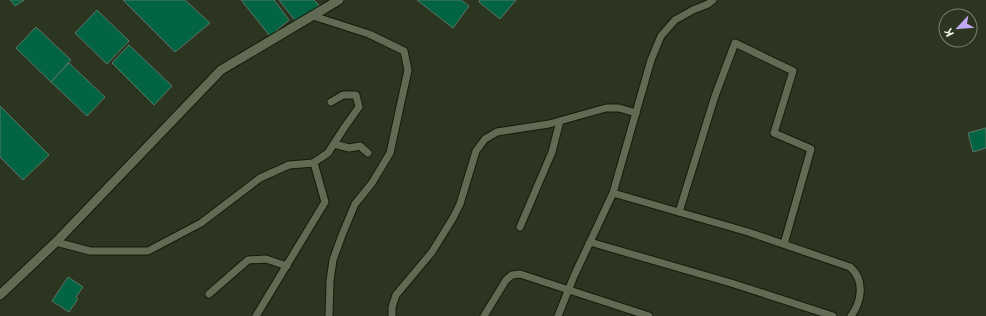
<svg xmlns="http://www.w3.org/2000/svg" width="986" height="316" viewBox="0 0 986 316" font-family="'Public Sans',sans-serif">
  <rect width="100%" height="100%" fill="#2c3520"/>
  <!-- building -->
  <g fill="#026442" stroke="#5b7567">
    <polygon points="10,0 24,0 15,6"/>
    <polygon points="123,0 185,0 210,23 175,52"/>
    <polygon points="241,0 274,0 289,20 270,36"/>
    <polygon points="279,0 314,0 319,5 297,23"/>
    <polygon points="417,0 461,0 469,6 453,28"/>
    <polygon points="480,0 516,0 500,19 479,2"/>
    <polygon points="97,10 129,41 107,64 75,33"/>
    <polygon points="36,27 71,60 51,82 16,48"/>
    <polygon points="129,45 172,86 154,105 112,63"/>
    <polygon points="69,63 105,97 87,116 51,82"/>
    <polygon points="0,106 49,155 23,180 0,157"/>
    <polygon points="986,128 986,148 973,152 968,133"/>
    <polygon points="68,277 83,287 76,297 78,299 69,312 52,301"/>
  </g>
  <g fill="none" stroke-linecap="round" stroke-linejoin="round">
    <defs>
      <g id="minor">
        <polyline points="313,16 369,34 404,51 408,70 390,153 372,183 355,204 342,235 333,260 330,281 329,316"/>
        <polyline points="334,144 349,148 360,146 368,153"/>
        <polyline points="313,163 328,153 344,128 359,107 356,95 343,95 331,102"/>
        <path d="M613,193L748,232L850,267C865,280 862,301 851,316"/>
        <polyline points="679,212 715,96 735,43 793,71 774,133 811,149 784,244"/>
        <polyline points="520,227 552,152 560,121"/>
        <polyline points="56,242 90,251 148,251 201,223 260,178 289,165 314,163 325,202 256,316"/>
        <polyline points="590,242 731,283 833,316"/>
        <polyline points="209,294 248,260 266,259 287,266"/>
        <polyline points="392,316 392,307 396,295 432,252 453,218 460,204 476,151 485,139 497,132 549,124 606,108 619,108 636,113"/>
        <polyline points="484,316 506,280 512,275 520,274 649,316"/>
        <polyline points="558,316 574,276 613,193 651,60 661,36 675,20 693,10 708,4 713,0"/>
      </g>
      <polyline id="tertiary" points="0,295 56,242 221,70 339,0"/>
    </defs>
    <!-- minor casing -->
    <use href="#minor" stroke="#141c09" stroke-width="9"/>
    <!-- tertiary casing -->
    <use href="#tertiary" stroke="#141c09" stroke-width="11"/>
    <!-- minor -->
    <use href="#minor" stroke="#616b54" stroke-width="7"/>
    <!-- tertiary -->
    <use href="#tertiary" stroke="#616b54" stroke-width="9"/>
  </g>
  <!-- north arrow -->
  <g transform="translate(958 28) rotate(244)"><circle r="19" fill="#2c3520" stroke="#7b8371"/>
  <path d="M0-3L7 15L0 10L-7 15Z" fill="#c0a8f4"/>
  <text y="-6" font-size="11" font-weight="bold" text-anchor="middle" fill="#f1f8ea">K</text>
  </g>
</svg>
